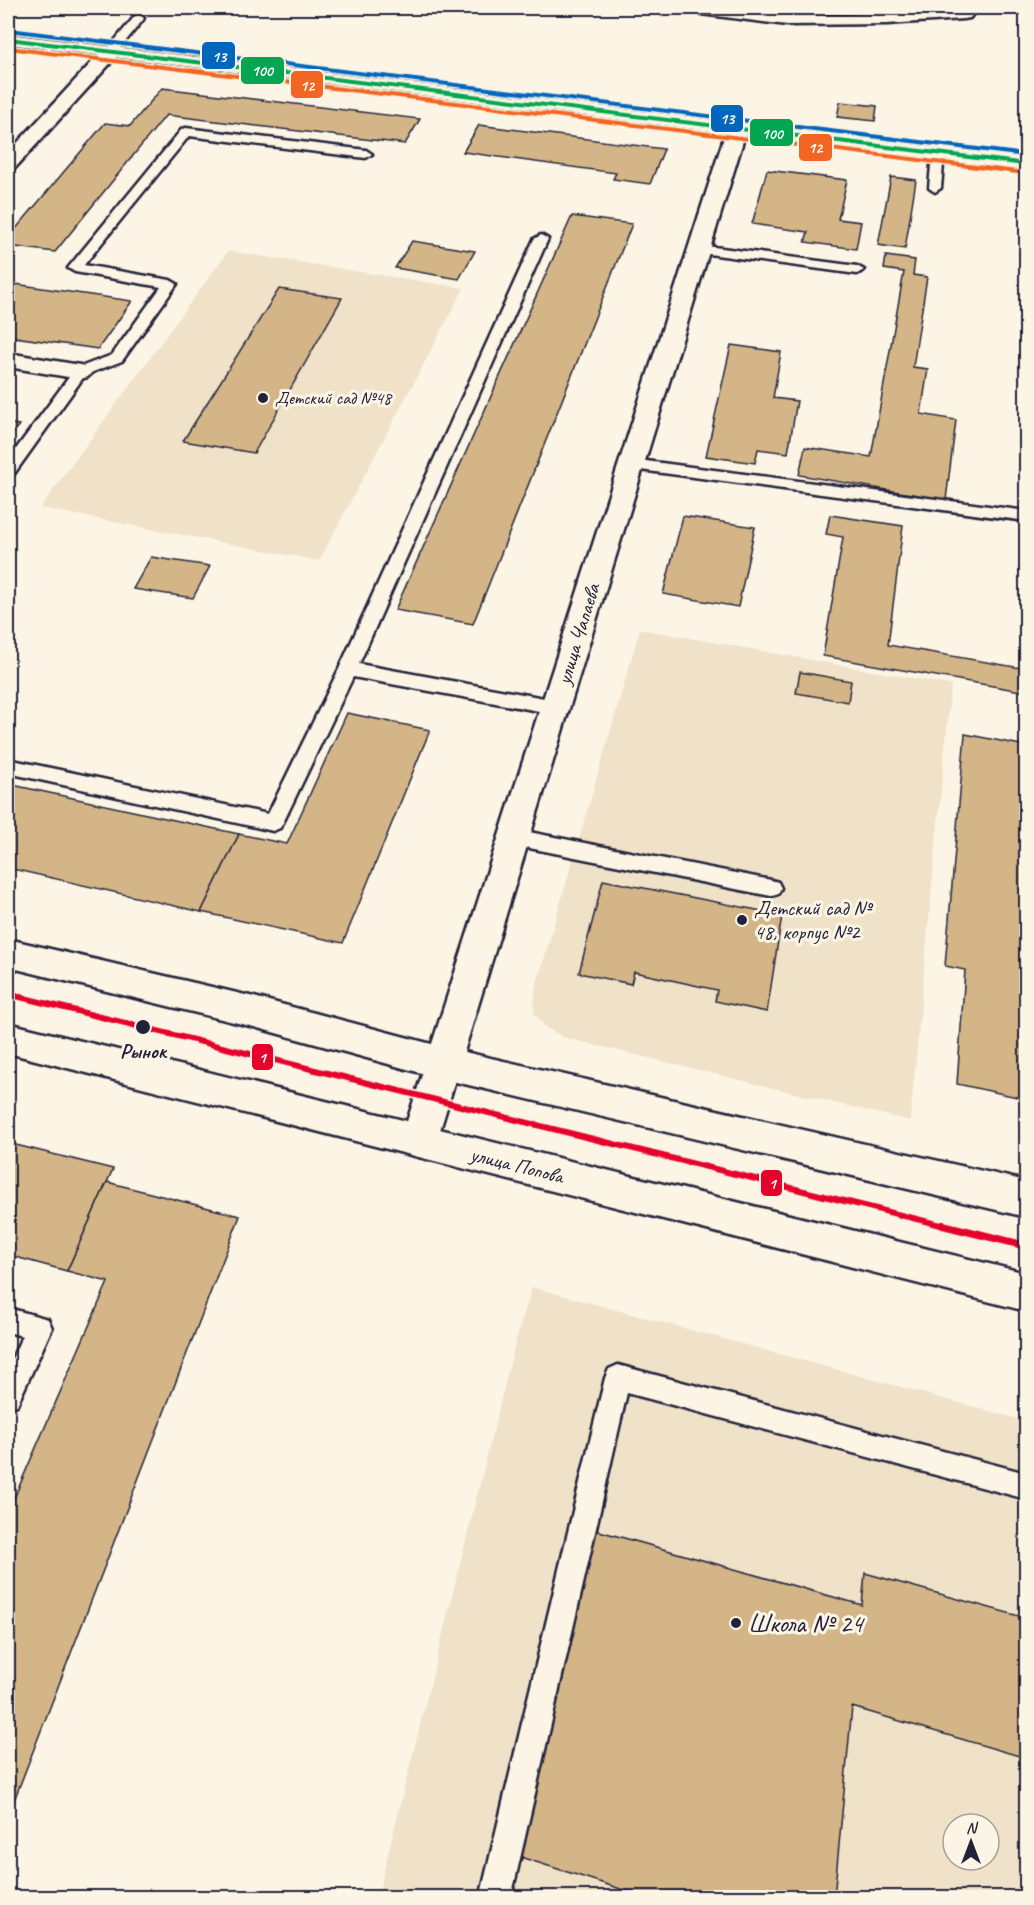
<svg xmlns="http://www.w3.org/2000/svg" width="1034" height="1905" viewBox="0 0 1034 1905" font-family="Caveat,sans-serif">
  <rect width="100%" height="100%" fill="#fcf5e5"/>
  <filter id="ink" filterUnits="userSpaceOnUse"><feTurbulence type="fractalNoise" baseFrequency=".0167" numOctaves="2"/><feDisplacementMap in="SourceGraphic" scale="12" xChannelSelector="R" yChannelSelector="G"/><feConvolveMatrix kernelMatrix="1 2 1 2 8 2 1 2 1" color-interpolation-filters="sRGB"/></filter>
  <g filter="url(#ink)">
    <!-- built -->
    <g fill="#f0e2c9" fill-rule="evenodd">
      <polygon points="228,251 464,288 319,561 40,508"/>
      <polygon points="640,629 951,685 910,1121 565,1038 546,1028 534,1013 535,990"/>
      <path d="M532,1287L1026,1421V1897L377,1898L515,1343ZM953,1824H989V1860H953Z"/>
    </g>
    <!-- building -->
    <g fill="#d3b587" stroke="#22223b" stroke-width="1.5">
      <polygon points="162,88 420,119 405,144 166,115 55,252 8,246 8,238 105,123 130,126"/>
      <polygon points="840,102 877,106 875,121 837,117"/>
      <polygon points="479,125 664,149 650,184 613,179 616,173 463,152"/>
      <polygon points="767,170 847,180 838,219 861,222 856,249 805,242 808,232 752,224"/>
      <polygon points="891,177 916,180 905,249 878,245"/>
      <polygon points="572,216 632,224 473,624 395,610"/>
      <polygon points="1026,227 1026,384 1022,383"/>
      <polygon points="412,241 475,251 459,279 395,268"/>
      <polygon points="886,256 915,260 913,275 927,277 913,367 928,369 921,414 956,420 946,500 799,475 805,447 871,457 904,272 884,269"/>
      <polygon points="8,283 132,301 98,349 8,336"/>
      <polygon points="279,289 342,298 254,453 183,441"/>
      <polygon points="731,345 781,352 773,398 797,401 788,453 758,449 755,463 706,456"/>
      <polygon points="8,423 19,425 8,440"/>
      <polygon points="830,515 903,526 888,645 1026,669 1026,692 823,656 843,537 826,534"/>
      <polygon points="683,516 755,527 738,607 663,594"/>
      <polygon points="151,557 210,566 193,598 133,589"/>
      <polygon points="800,672 851,681 848,702 796,693"/>
      <polygon points="347,713 430,730 343,943 201,912 239,834 287,844"/>
      <polygon points="965,734 1026,746 1026,802 1022,801 1021,835 1026,837 1026,1099 957,1084 965,970 945,966"/>
      <polygon points="8,784 239,834 201,912 8,868"/>
      <polygon points="603,880 782,915 767,1012 715,1001 717,990 634,972 631,984 579,973"/>
      <polygon points="8,1143 113,1169 67,1271 8,1255"/>
      <polygon points="107,1182 240,1216 8,1816 8,1512 108,1282 67,1271"/>
      <polygon points="585,1527 862,1605 865,1573 1026,1618 1026,1758 852,1707 834,1898 649,1898 517,1856"/>
    </g>
    <g fill="none" stroke-linecap="round" stroke-linejoin="round">
      <defs>
        <g id="lane">
          <polygon points="139,15 144,18 143,20 115,54 107,54 107,50 135,16"/>
          <polygon points="186,128 366,150 372,154 366,158 189,136 84,265 170,280 177,284 122,361 85,375 14,474 8,475 8,460 75,369 112,355 161,287 75,272 68,268 182,129"/>
          <polygon points="938,149 944,153 941,188 935,192 929,188 932,153"/>
          <polygon points="541,235 548,239 359,664 555,700 561,702 564,707 561,712 555,714 353,677 283,823 280,828 273,831 8,773 8,759 268,814 339,669 534,239"/>
          <polygon points="699,245 857,266 864,270 857,274 694,252 692,249"/>
          <polygon points="631,459 1026,511 1026,521 625,468 623,464 625,460"/>
          <polygon points="514,829 771,880 778,882 781,888 778,894 771,896 514,845 507,843 504,837 507,831"/>
          <polygon points="8,1308 48,1319 52,1328 17,1405 8,1409 8,1368 22,1336 8,1332"/>
          <polygon points="618,1365 1026,1473 1026,1499 627,1393 511,1898 480,1898 605,1378 609,1369"/>
        </g>
        <g id="street">
          <path d="M684,8C720,4 754,14 789,15C848,16 906,13 964,9L970,10L973,14L970,18L964,19L887,24L787,25L693,13L687,12Z"/>
          <polygon points="111,47 117,48 120,52 117,56 15,168 8,170 8,153 105,48"/>
          <polygon points="737,122 744,124 747,128 437,1140 432,1152 419,1157 406,1152 401,1140 727,128 730,124"/>
          <polygon points="8,353 80,365 88,367 92,372 88,377 80,379 8,367"/>
        </g>
        <g id="secondary">
          <polygon points="8,34 1026,158 1026,170 8,44"/>
          <polygon points="8,939 254,997 443,1047 1026,1181 1026,1217 443,1079 254,1027 8,967"/>
          <polygon points="8,1023 1026,1273 1026,1311 8,1053"/>
        </g>
      </defs>
      <!-- lane casing -->
      <use href="#lane" stroke="#22223b" stroke-width="5"/>
      <!-- street casing -->
      <use href="#street" stroke="#22223b" stroke-width="5"/>
      <!-- secondary casing -->
      <use href="#secondary" stroke="#22223b" stroke-width="5"/>
      <!-- lane -->
      <use href="#lane" fill="#fcf5e5" fill-rule="evenodd"/>
      <!-- street -->
      <use href="#street" fill="#fcf5e5" fill-rule="evenodd"/>
      <!-- secondary -->
      <use href="#secondary" fill="#fcf5e5" fill-rule="evenodd"/>
      <defs>
        <polyline id="bus-1" points="8,39 1026,164"/>
        <polyline id="bus-2" points="8,48 1025,173"/>
        <polyline id="bus-3" points="9,30 1026,155"/>
      </defs>
      <!-- bus-1 casing -->
      <use href="#bus-1" stroke="#fcf5e5" stroke-width="7"/>
      <!-- bus-2 casing -->
      <use href="#bus-2" stroke="#fcf5e5" stroke-width="7"/>
      <!-- bus-3 casing -->
      <use href="#bus-3" stroke="#fcf5e5" stroke-width="7"/>
      <!-- bus-1 -->
      <use href="#bus-1" stroke="#00a651" stroke-width="4"/>
      <!-- bus-2 -->
      <use href="#bus-2" stroke="#f26522" stroke-width="4"/>
      <!-- bus-3 -->
      <use href="#bus-3" stroke="#0065bd" stroke-width="4"/>
      <defs>
        <polyline id="tram-1-far1" points="8,994 949,1227"/>
        <polyline id="tram-1" points="943,1225 1026,1246"/>
      </defs>
      <!-- tram-1-far1 casing -->
      <use href="#tram-1-far1" stroke="#fcf5e5" stroke-width="10"/>
      <!-- tram-1 casing -->
      <use href="#tram-1" stroke="#fcf5e5" stroke-width="12"/>
      <!-- tram-1-far1 -->
      <use href="#tram-1-far1" stroke="#e4002b" stroke-width="6"/>
      <!-- tram-1 -->
      <use href="#tram-1" stroke="#e4002b" stroke-width="8"/>
    </g>
  </g>
  <!-- markers -->
  <g fill="#22223b" stroke="#fcf5e5" stroke-width="2">
    <circle cx="263" cy="398" r="6"/>
    <circle cx="742" cy="920" r="6"/>
    <circle cx="143" cy="1027" r="8"/>
    <circle cx="736" cy="1623" r="6"/>
  </g>
  <g text-anchor="middle" dominant-baseline="central" stroke-width="6" stroke-linejoin="round" paint-order="stroke">
    <!-- far-poi labels -->
    <g font-size="18" fill="#22223b" stroke="#fcf5e5" text-anchor="start">
      <text x="275" y="398">Детский сад №48</text>
    </g>
    <!-- street labels -->
    <g font-size="21" fill="#22223b" stroke="#fcf5e5">
      <text transform="translate(578 634) rotate(-73)">улица Чапаева</text>
      <text transform="translate(517 1165) rotate(14)">улица Попова</text>
    </g>
    <!-- poi labels -->
    <g font-size="21" fill="#22223b" stroke="#fcf5e5" text-anchor="start">
      <text x="754" y="908">Детский сад №<tspan x="754" dy="24">48, корпус №2</tspan></text>
    </g>
    <!-- stop labels -->
    <g font-size="21" font-weight="bold" fill="#22223b" stroke="#fcf5e5">
      <text x="143" y="1051">Рынок</text>
    </g>
    <!-- near-poi labels -->
    <g font-size="26" fill="#22223b" stroke="#fcf5e5" text-anchor="start">
      <text x="748" y="1623">Школа № 24</text>
    </g>
  </g>
  <g stroke="#fcf5e5" stroke-width="2">
    <rect x="201" y="41" width="35" height="29" rx="6" fill="#0065bd"/>
    <rect x="240" y="56" width="45" height="29" rx="6" fill="#00a651"/>
    <rect x="290" y="70" width="34" height="29" rx="6" fill="#f26522"/>
    <rect x="710" y="104" width="34" height="29" rx="6" fill="#0065bd"/>
    <rect x="749" y="118" width="45" height="29" rx="6" fill="#00a651"/>
    <rect x="798" y="133" width="35" height="29" rx="6" fill="#f26522"/>
    <rect x="251" y="1043" width="23" height="28" rx="6" fill="#e4002b"/>
    <rect x="760" y="1169" width="23" height="28" rx="6" fill="#e4002b"/>
  </g>
  <g font-size="16" text-anchor="middle" font-weight="bold" fill="#fff">
    <text x="219" y="62">13</text>
    <text x="262" y="76">100</text>
    <text x="307" y="91">12</text>
    <text x="727" y="124">13</text>
    <text x="772" y="139">100</text>
    <text x="815" y="153">12</text>
    <text x="262" y="1063">1</text>
    <text x="772" y="1189">1</text>
  </g>
  <!-- margin -->
  <rect width="1034" height="1905" fill="none" stroke="#fcf5e5" stroke-width="30"/>
  <rect x="15" y="15" width="1004" height="1875" fill="none" stroke="#22223b" stroke-width="2" filter="url(#ink)"/>
  <!-- north arrow -->
  <g transform="translate(971 1842)"><circle r="28" fill="#fcf5e5" stroke="#a5a1a1" stroke-width="1.5"/>
  <path d="M0-4.5L10 22L0 15L-10 22Z" fill="#22223b"/>
  <text y="-9" font-size="16" font-weight="bold" text-anchor="middle" fill="#22223b">N</text>
  </g>
</svg>
